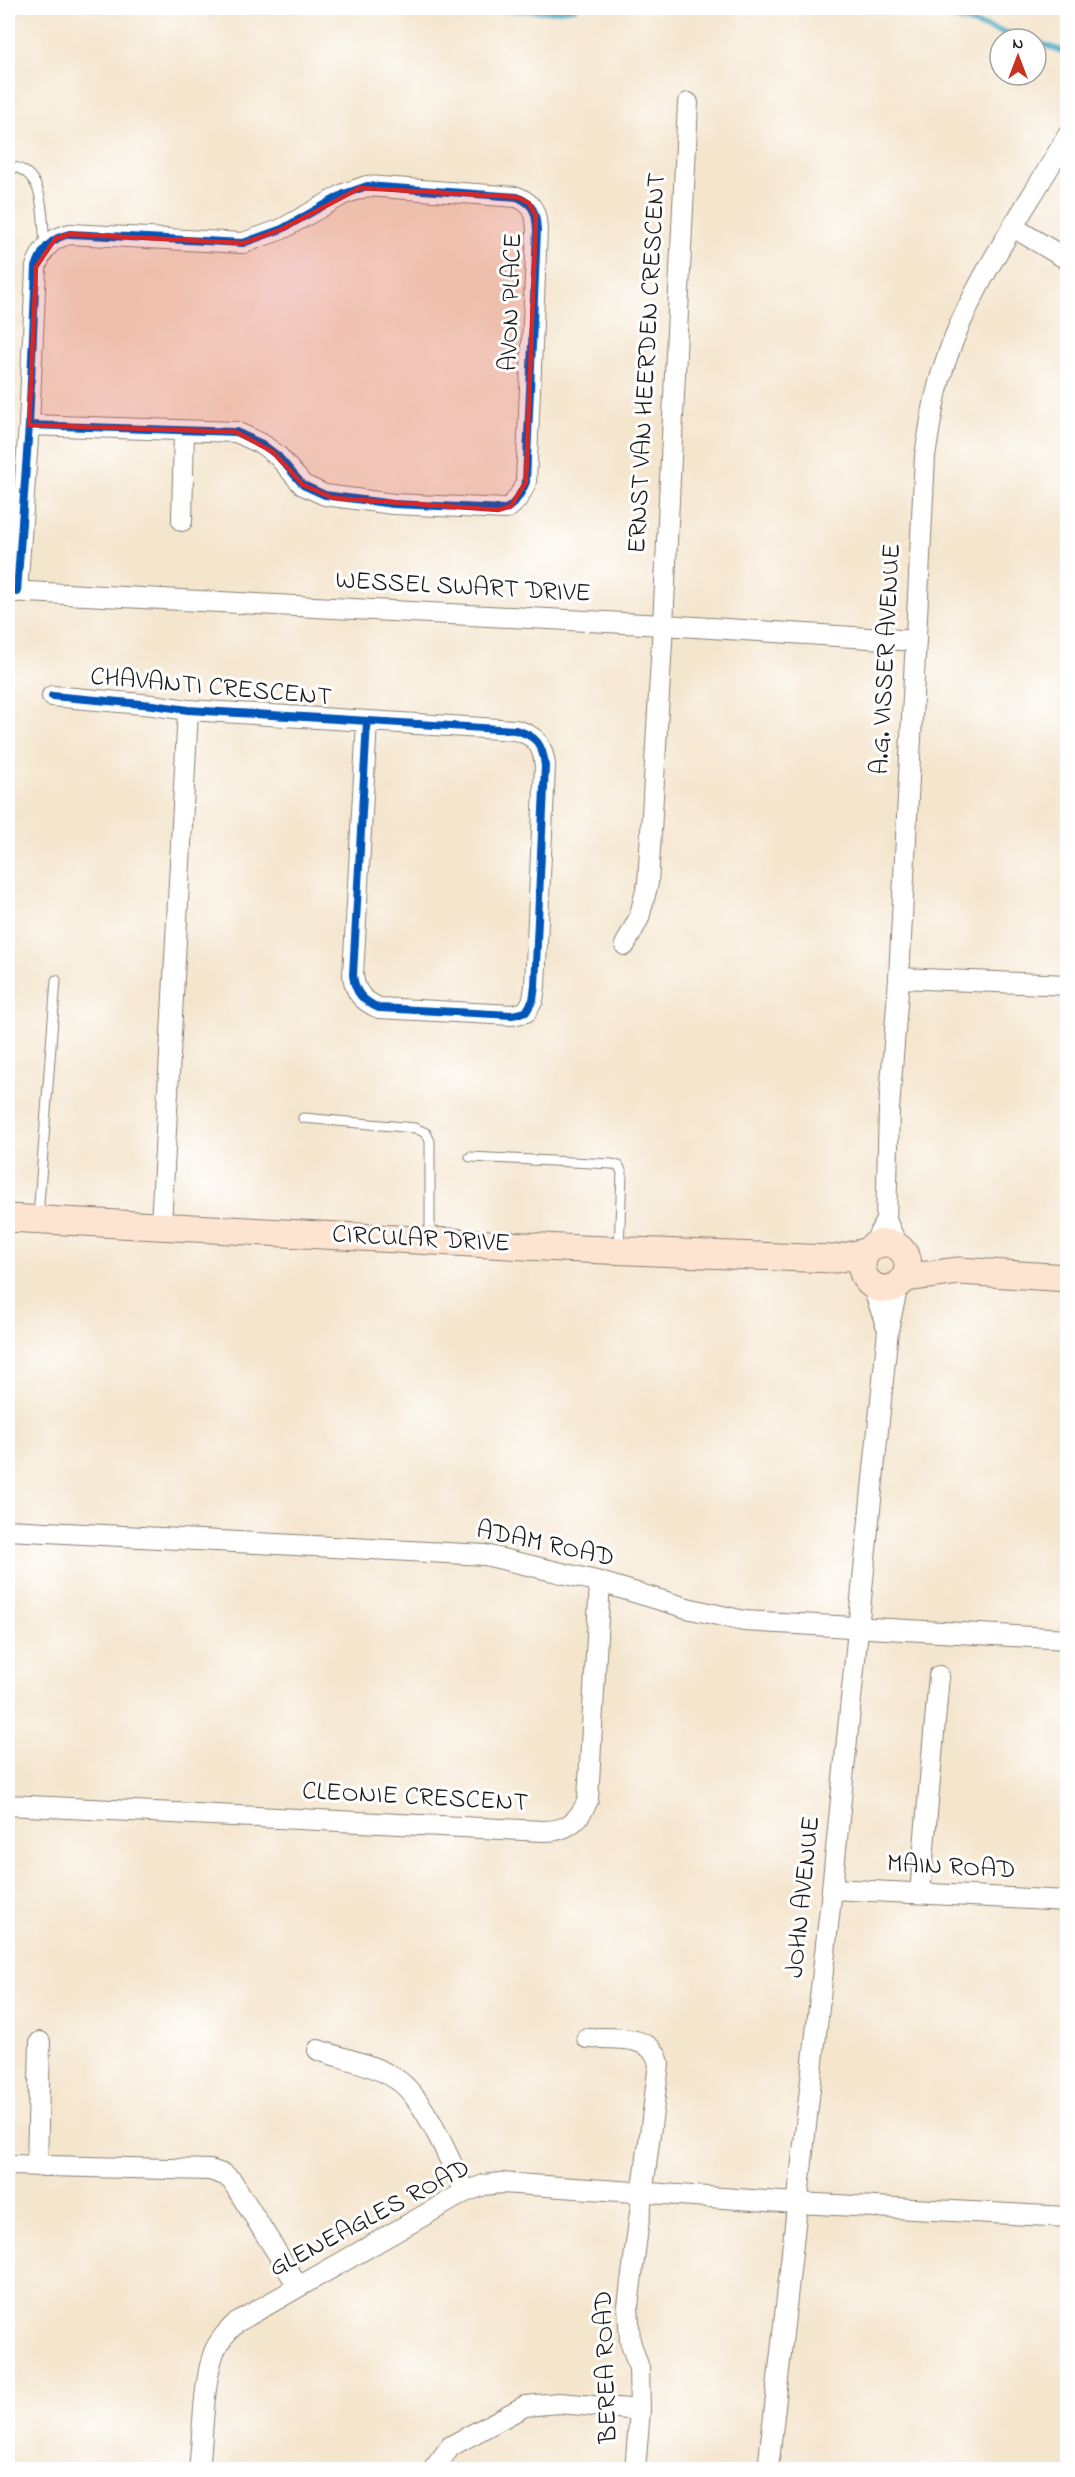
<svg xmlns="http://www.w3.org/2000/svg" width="1075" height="2477" viewBox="0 0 1075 2477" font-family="'Indie Flower',sans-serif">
  <rect width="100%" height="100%" fill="#fff"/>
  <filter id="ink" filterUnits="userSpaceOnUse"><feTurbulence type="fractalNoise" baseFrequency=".0167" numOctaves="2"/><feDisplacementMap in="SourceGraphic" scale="12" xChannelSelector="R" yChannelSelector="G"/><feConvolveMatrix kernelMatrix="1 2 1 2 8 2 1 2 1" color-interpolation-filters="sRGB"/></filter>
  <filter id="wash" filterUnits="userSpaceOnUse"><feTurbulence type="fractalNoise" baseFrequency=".008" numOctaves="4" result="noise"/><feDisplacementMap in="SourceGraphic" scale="24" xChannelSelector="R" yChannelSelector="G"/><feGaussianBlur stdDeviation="1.35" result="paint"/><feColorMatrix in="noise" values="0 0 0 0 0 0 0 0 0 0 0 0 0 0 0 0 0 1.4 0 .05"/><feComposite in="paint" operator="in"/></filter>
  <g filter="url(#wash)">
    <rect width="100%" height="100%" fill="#f4e5cd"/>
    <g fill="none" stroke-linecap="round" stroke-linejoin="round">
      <!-- stream -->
      <g stroke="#43a8c3" stroke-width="6">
        <polyline points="403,8 550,11 575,8"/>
        <polyline points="921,8 1027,39"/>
        <polyline points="1036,42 1068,53"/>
      </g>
    </g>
  </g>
  <g filter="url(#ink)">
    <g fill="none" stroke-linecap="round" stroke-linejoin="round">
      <defs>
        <g id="lane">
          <path d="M8,166C47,169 42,218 45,248"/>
          <polyline points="303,1118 415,1128 426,1133 430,1141 430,1238"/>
          <polyline points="470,1157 612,1164 619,1166 622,1173 619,1248"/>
          <polyline points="38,1217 56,980"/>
        </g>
        <g id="street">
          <polyline points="1013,227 1068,260"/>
          <polyline points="182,521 184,431"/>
          <polyline points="8,591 663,625 916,641"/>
          <path d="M17,592L29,425L36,267C42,249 51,238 70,234L243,243L282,229L344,194L367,186L517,197C534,204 536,213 537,230L526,482C522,492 515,504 506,509L393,504L325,495L303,485L278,456L262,444L236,432L29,425"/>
          <path d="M52,696L153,705L188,710L515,730C536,735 543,745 545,766L535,986L533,1000L526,1012L512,1015L379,1008C363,1001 355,993 353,975L367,722"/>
          <polyline points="625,945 639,918 648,883 663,625 688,103"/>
          <polyline points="899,978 1068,985"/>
          <polyline points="886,1220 898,1247"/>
          <polyline points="161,1226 188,710"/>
          <path d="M873,1246L886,1220L889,1109L899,978L925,456C930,426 934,396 944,366C970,284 1026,210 1068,135"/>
          <polyline points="872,1285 888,1330"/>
          <polyline points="8,1530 485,1555 600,1582 687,1608 744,1621 1068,1639"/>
          <path d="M8,1805L544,1831C567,1831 579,1821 588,1800L600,1582"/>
          <polyline points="832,1889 1068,1901"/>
          <polyline points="920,1893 939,1676"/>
          <path d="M587,2038C610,2039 654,2033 659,2064L628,2306L630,2341L639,2368L640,2410L635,2470"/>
          <path d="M318,2050C344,2059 374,2064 396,2079C425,2097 450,2162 465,2192"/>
          <polyline points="8,2165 210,2170 225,2175 232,2181 298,2286"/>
          <polyline points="37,2166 40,2042"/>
          <path d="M199,2470C203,2437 203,2382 214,2352C219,2340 228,2331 237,2322L465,2192L484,2185L501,2183L797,2203L1068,2217"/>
          <polyline points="433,2470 451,2446 525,2406 559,2403 640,2410"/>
          <polyline points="768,2470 832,1889 888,1330 898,1285"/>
        </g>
        <g id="secondary">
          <polyline points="8,1218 581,1249 805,1258 835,1259 866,1252"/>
          <circle cx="885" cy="1266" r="23"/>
          <polyline points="904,1278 959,1271 1068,1278"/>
        </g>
      </defs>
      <!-- lane casing -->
      <use href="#lane" stroke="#888074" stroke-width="11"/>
      <!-- street casing -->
      <use href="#street" stroke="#888074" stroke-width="22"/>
      <!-- secondary casing -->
      <use href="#secondary" stroke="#888074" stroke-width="29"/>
      <!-- lane -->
      <use href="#lane" stroke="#fff" stroke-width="9"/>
      <!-- street -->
      <use href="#street" stroke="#fff" stroke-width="20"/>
      <!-- secondary -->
      <use href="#secondary" stroke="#fde4d0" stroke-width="27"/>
      <defs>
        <g id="cycleway">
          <path d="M17,592L29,425L36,267C42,249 51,238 70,234L243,243L282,229L344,194L367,186L517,197C534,204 536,213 537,230L526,482C522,492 515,504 506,509L393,504L325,495L303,485L278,456L262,444L236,432L29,425"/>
          <path d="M52,696L153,705L188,710L515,730C536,735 543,745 545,766L535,986L533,1000L526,1012L512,1015L379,1008C363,1001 355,993 353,975L367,722"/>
        </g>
      </defs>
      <!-- cycleway casing -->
      <use href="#cycleway" stroke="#fff" stroke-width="11"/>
      <!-- cycleway -->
      <use href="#cycleway" stroke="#0057b8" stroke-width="8"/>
    </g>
  </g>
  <!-- marked area -->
  <path fill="#d62828" fill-opacity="0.2" stroke="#d62828" stroke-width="4.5" stroke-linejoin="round" d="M360,188L517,197L529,203L536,216L526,482L511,506L498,510L333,498L303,485L273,452L236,432L29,425L36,267L55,239L70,234L243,243L282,229Z"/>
  <g text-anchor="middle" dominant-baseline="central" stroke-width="6" stroke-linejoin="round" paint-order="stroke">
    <!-- street labels -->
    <g font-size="26" fill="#1c1c1c" stroke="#fff">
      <text transform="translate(512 302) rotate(-88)">AVON PLACE</text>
      <text transform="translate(648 363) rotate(-87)">ERNST VAN HEERDEN CRESCENT</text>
      <text transform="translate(463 588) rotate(3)">WESSEL SWART DRIVE</text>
      <text transform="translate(887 659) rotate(-87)">A.G. VISSER AVENUE</text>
      <text transform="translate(211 688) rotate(5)">CHAVANTI CRESCENT</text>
      <text transform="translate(421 1240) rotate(3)">CIRCULAR DRIVE</text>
      <text transform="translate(545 1545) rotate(12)">ADAM ROAD</text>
      <text transform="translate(415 1798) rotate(3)">CLEONIE CRESCENT</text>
      <text transform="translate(951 1868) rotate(3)">MAIN ROAD</text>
      <text transform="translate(804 1897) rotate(-84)">JOHN AVENUE</text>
      <text transform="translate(370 2219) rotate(-28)">GLENEAGLES ROAD</text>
      <text transform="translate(607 2367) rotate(-92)">BEREA ROAD</text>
    </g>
  </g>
  <!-- margin -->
  <rect width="1075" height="2477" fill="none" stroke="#fff" stroke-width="30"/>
  <!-- north arrow -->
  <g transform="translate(1018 57)"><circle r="28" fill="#ffffff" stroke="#a4a4a4" stroke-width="1.5"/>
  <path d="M0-4.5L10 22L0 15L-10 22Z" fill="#c8321e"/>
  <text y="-9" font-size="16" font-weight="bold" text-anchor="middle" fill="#1c1c1c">N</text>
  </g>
</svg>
